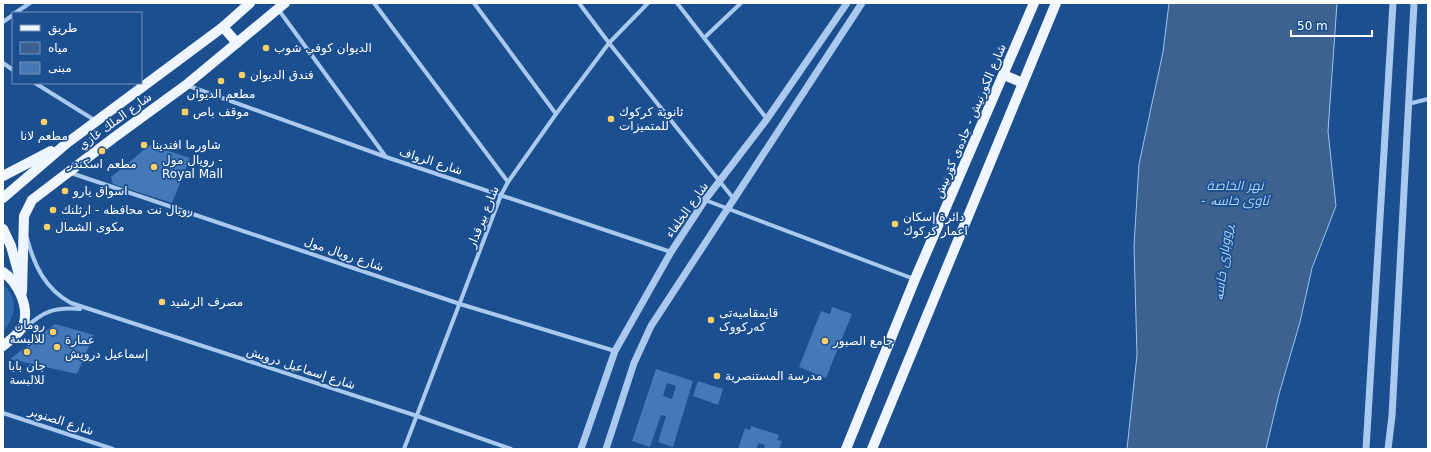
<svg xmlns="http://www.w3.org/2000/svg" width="1431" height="452" viewBox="0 0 1431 452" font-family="'DejaVu Sans',Cairo,sans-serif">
  <rect width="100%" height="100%" fill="#1b4f8f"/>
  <!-- green -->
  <path fill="#2e69ad" d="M3,284C19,300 16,316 3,332Z"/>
  <!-- water -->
  <polygon fill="#3c6290" stroke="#9cc4f0" points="1169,3 1337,3 1328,131 1336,206 1312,268 1300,322 1279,394 1266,449 1127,449 1137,355 1134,246 1139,164 1163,52"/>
  <!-- building -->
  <g fill="#4478b7" fill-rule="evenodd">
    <polygon points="150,145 190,158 172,203 113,184 111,177"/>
    <polygon points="832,307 852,314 826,378 799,367 821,311 830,314"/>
    <polygon points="55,324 94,335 77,374 10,359"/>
    <path d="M656,369L693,381L673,447L658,442L666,416L661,415L650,447L632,441ZM667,383L676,386L672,399L663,396Z"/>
    <polygon points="698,381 723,389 718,405 693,396"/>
    <polygon points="751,426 779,435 777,440 782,441 779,449 764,449 765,445 759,443 756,449 738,449 745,428 750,430"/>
  </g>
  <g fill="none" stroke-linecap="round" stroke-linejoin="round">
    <!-- minor -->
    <g stroke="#a9c9ee" stroke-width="4">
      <polyline points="374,3 508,182"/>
      <polyline points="474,3 556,114"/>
      <polyline points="579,3 609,43 733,198"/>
      <polyline points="677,3 767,119"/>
      <polyline points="278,9 386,157"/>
      <polyline points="15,13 30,3"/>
      <polyline points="3,22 13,15"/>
      <polyline points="704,38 741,3"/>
      <polyline points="3,63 13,70"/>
      <polyline points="35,83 96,121"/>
      <polyline points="186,85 386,157 671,252"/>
      <polyline points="1408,104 1428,99"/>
      <polyline points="71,173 460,304 615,351"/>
      <polyline points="705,200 914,279"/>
      <path d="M27,238C34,265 45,289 71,303L417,416L511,449"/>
      <path d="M25,328C44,311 54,307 80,309"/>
      <polyline points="3,413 113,449"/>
      <polyline points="404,449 501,195 508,182 556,114 609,43 648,3"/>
    </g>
    <!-- tertiary -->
    <g stroke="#a9c9ee" stroke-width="7">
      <polyline points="581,449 615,351 671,252 705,200 767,119 847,3"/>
      <polyline points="606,449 634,363 651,326 862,3"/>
      <polyline points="1366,449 1393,3"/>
      <polyline points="1388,449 1392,416 1414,3"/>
    </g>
    <!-- primary -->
    <g stroke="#f0f6ff" stroke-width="10">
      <polyline points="223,27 237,43"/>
      <polyline points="1004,75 1023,83"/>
      <polyline points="3,176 51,151"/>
      <polyline points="3,198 67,143 223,27 250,3"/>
      <polyline points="3,229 11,246 19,275"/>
      <path d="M3,272C18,282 30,308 23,326C19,334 10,340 3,346"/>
      <polyline points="22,292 24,216 32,200 112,139 186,85 285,3"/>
      <polyline points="846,449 915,279 1034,3"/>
      <polyline points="872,449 1056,3"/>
    </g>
  </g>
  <!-- markers -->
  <g fill="#ffd166" stroke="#1b4f8f" stroke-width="1.5">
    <circle cx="266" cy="48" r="4"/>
    <circle cx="242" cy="75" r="4"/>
    <circle cx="221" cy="81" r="4"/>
    <rect x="181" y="108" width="8" height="8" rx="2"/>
    <circle cx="611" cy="119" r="4"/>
    <circle cx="44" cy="122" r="4"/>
    <circle cx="144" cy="145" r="4"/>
    <circle cx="102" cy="151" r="4"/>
    <circle cx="154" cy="167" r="4"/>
    <circle cx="65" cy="191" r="4"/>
    <circle cx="53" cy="210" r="4"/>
    <circle cx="895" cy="224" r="4"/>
    <circle cx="47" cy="227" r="4"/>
    <circle cx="162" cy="302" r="4"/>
    <circle cx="711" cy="320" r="4"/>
    <circle cx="53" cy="332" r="4"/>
    <circle cx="825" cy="341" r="4"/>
    <circle cx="57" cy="347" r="4"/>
    <circle cx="27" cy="352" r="4"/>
    <circle cx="717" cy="376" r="4"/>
  </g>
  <g text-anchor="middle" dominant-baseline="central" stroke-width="3.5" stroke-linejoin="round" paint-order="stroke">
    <!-- poi labels -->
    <g font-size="12" fill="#fff" stroke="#1b4f8f" text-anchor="start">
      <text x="274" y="48">الديوان كوفي شوب</text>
      <text x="250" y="75">فندق الديوان</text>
      <text x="221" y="94" text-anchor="middle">مطعم الديوان</text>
      <text x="193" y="112">موقف باص</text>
      <text x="619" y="112">ثانوية كركوك<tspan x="619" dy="14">للمتميزات</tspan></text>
      <text x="44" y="136" text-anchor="middle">مطعم لانا</text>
      <text x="152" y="145">شاورما افندينا</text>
      <text x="162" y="160">رويال مول -<tspan x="162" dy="14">Royal Mall</tspan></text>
      <text x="102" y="164" text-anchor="middle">مطعم اسكندر</text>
      <text x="73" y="191">اسواق يارو</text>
      <text x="61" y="210">رويال نت محافظه - ارثلنك</text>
      <text x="903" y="217">دائرة إسكان<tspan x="903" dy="14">اعمار كركوك</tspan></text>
      <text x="55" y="227">مكوى الشمال</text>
      <text x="170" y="302">مصرف الرشيد</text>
      <text x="719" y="313">قایمقامیەتی<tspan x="719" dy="14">کەرکووک</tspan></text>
      <text x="45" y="325" text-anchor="end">رومان<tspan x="45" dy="14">للالبسة</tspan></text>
      <text x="65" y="340">عمارة<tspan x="65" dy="14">إسماعيل درويش</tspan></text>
      <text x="833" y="341">جامع الصبور</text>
      <text x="27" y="366" text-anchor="middle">جان بابا<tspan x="27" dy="14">للالبسة</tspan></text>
      <text x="725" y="376">مدرسة المستنصرية</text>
    </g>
    <!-- street labels -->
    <g font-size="12" fill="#fff" stroke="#1b4f8f">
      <text transform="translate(115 121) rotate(-36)">شارع الملك غازي</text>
      <text transform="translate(970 121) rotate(-67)">شارع الكورنيش - جادەی کۆرنیش</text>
      <text transform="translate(431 161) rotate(18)">شارع الرواف</text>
      <text transform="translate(687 210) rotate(-55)">شارع الخلفاء</text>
      <text transform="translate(483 217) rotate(-68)">شارع بيرقدار</text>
      <text transform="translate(344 254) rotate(19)">شارع رويال مول</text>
      <text transform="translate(301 368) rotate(18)">شارع إسماعيل درويش</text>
      <text transform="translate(61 421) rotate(18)">شارع الصنوبر</text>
    </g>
    <!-- water labels -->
    <g font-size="13" font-style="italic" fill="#b5d3f5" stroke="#1b4f8f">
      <text x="1235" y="185">نهر الخاصة<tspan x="1235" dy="15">- ئاوی خاسە</tspan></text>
      <text transform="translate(1223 262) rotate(-83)">ڕووباری خاسە</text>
    </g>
  </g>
  <!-- border -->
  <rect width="1431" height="452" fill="none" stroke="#ffffff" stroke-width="8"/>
  <!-- legend -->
  <rect x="12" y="12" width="130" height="72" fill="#1b4f8f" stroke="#7695bc"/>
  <rect x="20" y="25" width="20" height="6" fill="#f0f6ff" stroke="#7695bc"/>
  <text x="48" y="32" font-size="12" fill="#ffffff">طريق</text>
  <rect x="20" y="42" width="20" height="12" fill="#3c6290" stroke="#7695bc"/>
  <text x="48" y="52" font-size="12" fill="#ffffff">مياه</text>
  <rect x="20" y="62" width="20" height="12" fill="#4478b7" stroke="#7695bc"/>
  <text x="48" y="72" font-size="12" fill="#ffffff">مبنى</text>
  <!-- scale -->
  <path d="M1291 30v6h81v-6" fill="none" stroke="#ffffff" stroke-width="2"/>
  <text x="1297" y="30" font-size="12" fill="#ffffff" stroke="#1b4f8f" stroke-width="3" paint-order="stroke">50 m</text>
</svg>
